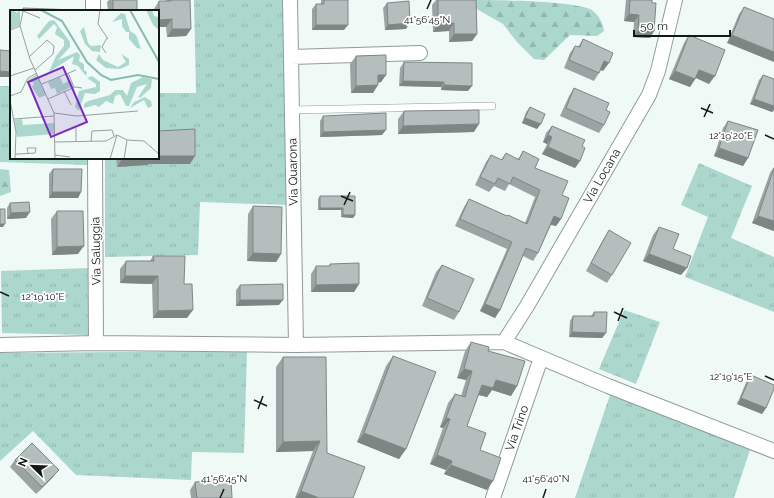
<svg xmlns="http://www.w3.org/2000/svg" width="774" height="498" viewBox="0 0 774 498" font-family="Raleway,sans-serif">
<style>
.grass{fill:url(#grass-tufts)}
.forest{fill:url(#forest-firs)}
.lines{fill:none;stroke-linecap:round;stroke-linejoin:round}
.service-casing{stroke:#909b98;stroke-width:8}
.minor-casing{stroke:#909b98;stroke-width:16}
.service{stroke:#fff;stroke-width:7}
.minor{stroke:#fff;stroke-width:14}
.wall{fill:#9ba4a3}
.shaded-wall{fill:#7e8684}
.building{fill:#b4bfbd;stroke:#7e8684}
.ticks{fill:none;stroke:#141817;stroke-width:1.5}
.labels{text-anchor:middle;stroke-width:3.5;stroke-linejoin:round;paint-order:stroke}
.street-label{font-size:12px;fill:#141817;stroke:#fff}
.inset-river{fill:none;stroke:#87bbb0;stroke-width:2}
.inset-road{fill:none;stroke:#97a09d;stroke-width:1}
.view{fill:#7b2cbf;fill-opacity:0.15;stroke:#7b2cbf;stroke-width:2}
.inset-edge{fill:none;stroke:#141817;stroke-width:2}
.ticks-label{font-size:10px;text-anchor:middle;fill:#141817;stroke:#fff;stroke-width:3.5;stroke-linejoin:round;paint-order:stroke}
</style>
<defs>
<pattern id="grass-tufts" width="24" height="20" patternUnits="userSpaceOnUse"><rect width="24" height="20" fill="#acd7cd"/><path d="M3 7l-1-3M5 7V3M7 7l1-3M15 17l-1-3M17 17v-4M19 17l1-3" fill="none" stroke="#93b8af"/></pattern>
<pattern id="forest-firs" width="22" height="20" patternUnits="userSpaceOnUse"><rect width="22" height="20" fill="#acd7cd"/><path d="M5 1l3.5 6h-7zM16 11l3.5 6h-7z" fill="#93b8af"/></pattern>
</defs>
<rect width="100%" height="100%" fill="#effaf7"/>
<path class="grass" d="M 194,0 L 285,0 L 288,205 L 200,202 L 198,255 L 105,257 L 105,158 L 158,158 L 158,93 L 196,93 Z
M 0,86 L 11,86 L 11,158 L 87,158 L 87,165 L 0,162 Z
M 699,163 L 752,186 L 731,238 L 774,257 L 774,312 L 685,277 L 708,217 L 681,205 Z
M 89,268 L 90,335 L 2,333 L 1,271 Z
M 624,310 L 660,322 L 636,384 L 599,369 Z
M 247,351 L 244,453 L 192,452 L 191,480 L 76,475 L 33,431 L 0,461 L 0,353 Z
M 611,392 L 750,450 L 734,498 L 575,498 Z"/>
<path class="forest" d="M 461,0 C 491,0 567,0 590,9 C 598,14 603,22 604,31 L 597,36 L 570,35 L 544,60 L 534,59 L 517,42 L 503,24 Z
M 0,169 L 9,170 L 11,192 L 0,196 Z"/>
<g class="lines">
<defs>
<path id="service" d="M 292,110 L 492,106"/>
<path id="minor" d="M 93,0 L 93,11
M 290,0 L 296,345
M 291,57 L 420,53
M 95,158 L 96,343
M 504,342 L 527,306 L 649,95 L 658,71 L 675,0
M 0,345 L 96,343 L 296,345 L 504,342 L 608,386 L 774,451
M 493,498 L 541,358"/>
</defs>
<use href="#service" class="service-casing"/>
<use href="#minor" class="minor-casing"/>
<use href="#service" class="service"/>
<use href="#minor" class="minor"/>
</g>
<path class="wall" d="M 109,0 L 137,0 L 137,11 L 108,11 L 107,2 Z
M 166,0 L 190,0 L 191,29 L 186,36 L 167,37 L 166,27 L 158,27 L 158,11 L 154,11 L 154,9 L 159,1 L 166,1 Z
M 321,0 L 348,0 L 344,30 L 312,30 L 312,9 L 316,4 L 321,4 Z
M 436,0 L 476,0 L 477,34 L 472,41 L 449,42 L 449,31 L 433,32 L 432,5 Z
M 626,0 L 652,0 L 652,3 L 654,31 L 650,38 L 633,37 L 634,22 L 624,21 Z
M 387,3 L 406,29 L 385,30 L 383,8 Z
M 744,7 L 774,19 L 727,43 L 739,14 Z
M 689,35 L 709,84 L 696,78 L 690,87 L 669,79 L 684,43 Z
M 583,39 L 603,71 L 601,70 L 599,73 L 594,81 L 564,68 L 570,53 L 575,46 L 578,47 Z
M 356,56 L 386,75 L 381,82 L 378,83 L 373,93 L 351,93 L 350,64 Z
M 404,62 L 468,91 L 441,90 L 441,87 L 399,86 L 400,68 Z
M 763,75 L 774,79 L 774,110 L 772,112 L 750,104 L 759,80 Z
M 574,88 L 604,125 L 599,133 L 560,116 L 569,96 Z
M 530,107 L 537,129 L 522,123 L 526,112 Z
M 404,111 L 474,132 L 398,134 L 398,119 Z
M 323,116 L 382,135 L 320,137 L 320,121 Z
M 728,121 L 748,158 L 743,166 L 714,156 L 723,128 Z
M 552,126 L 582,146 L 580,161 L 575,168 L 542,154 L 547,144 L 543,142 L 546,133 Z
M 523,151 L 535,168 L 562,195 L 561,219 L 556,226 L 551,225 L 538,253 L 533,261 L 523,256 L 500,310 L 495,318 L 480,311 L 507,249 L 455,226 L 464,207 L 469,199 L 507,216 L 525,223 L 535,197 L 509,184 L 505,191 L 494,186 L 489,192 L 475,185 L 486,162 L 491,155 L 501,160 L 506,153 L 518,159 Z
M 116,158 L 158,158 L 190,164 L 149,164 L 147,165 L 117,167 Z
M 774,167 L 774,231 L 752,223 L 770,173 Z
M 53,169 L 81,192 L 78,198 L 49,198 L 49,174 Z
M 320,196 L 355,196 L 355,215 L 353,218 L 341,217 L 341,210 L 318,210 L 318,199 Z
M 10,203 L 26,218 L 7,219 L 7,208 Z
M 253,206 L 281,254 L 276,262 L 247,261 L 248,214 Z
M 57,211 L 78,254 L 52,255 L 51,219 Z
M 659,227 L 673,249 L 681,275 L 643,261 L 653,235 Z
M 609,230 L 612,275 L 607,283 L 586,271 L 604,238 Z
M 153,256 L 184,284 L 187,318 L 153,318 L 152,284 L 120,283 L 120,269 L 126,261 L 150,261 Z
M 330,264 L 359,284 L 354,292 L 311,292 L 311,274 L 316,266 L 329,266 Z
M 442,265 L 459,312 L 454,320 L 422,306 L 436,272 Z
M 240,285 L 279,305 L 236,306 L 236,290 Z
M 594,312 L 606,333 L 602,338 L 569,337 L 570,321 L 573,316 L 591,316 Z
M 471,342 L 488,351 L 517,386 L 511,396 L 492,390 L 487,397 L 478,395 L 467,426 L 480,450 L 487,490 L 444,474 L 446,470 L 430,464 L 443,428 L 440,427 L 448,403 L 455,394 L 461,396 L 466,380 L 457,378 L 465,351 Z
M 393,356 L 406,449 L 399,459 L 357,442 L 386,366 Z
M 283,357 L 327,453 L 353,498 L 295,498 L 313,451 L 276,452 L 276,367 Z
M 751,375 L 766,408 L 762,414 L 737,404 L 747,380 Z
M 15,460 L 53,477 L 36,494 L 10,467 Z
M 195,482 L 232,498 L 191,498 L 190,490 Z"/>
<path class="shaded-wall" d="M 629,14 L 639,15 L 634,22 L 624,21 Z
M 172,19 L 166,27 L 158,27 L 158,21 L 159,20 Z
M 410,23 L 406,29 L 385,30 L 388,25 Z
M 454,23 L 449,31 L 433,32 L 438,24 Z
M 316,25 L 348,25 L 344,30 L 312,30 Z
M 172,29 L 191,29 L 186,36 L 167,37 Z
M 638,30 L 654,31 L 650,38 L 633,37 Z
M 454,34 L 477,34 L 472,41 L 449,42 Z
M 732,35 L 774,52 L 774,62 L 727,43 Z
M 604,61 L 609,63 L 603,71 L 599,69 Z
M 699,70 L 715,76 L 709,84 L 694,77 Z
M 0,71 L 11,72 L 11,77 L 0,77 Z
M 675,71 L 695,79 L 690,87 L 669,79 Z
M 378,75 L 386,75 L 381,82 L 372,83 Z
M 403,81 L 444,82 L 441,87 L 399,86 Z
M 378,85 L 373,93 L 351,93 L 356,86 Z
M 444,85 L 472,86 L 468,91 L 441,90 Z
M 754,99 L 774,106 L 774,110 L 772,112 L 750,104 Z
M 525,118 L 541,124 L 537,129 L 522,123 Z
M 479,124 L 474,132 L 398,134 L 403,126 Z
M 386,130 L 382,135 L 320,137 L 323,132 Z
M 548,135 L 552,137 L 547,144 L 543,142 Z
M 548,147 L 580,161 L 575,168 L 542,154 Z
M 719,148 L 748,158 L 743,166 L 714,156 Z
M 158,156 L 195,156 L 190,164 L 149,164 L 147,165 L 117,167 L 122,159 L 158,158 Z
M 52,192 L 81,192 L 78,198 L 49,198 Z
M 320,208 L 343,208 L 341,210 L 318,210 Z
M 30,212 L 26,218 L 7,219 L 11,213 Z
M 343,215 L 355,215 L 353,218 L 341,217 Z
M 554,216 L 561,219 L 556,226 L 549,224 Z
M 758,216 L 774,221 L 774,231 L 752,223 Z
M 0,224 L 5,224 L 3,227 L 0,227 Z
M 84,246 L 78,254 L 52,255 L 57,247 Z
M 253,253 L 281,254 L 276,262 L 247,261 Z
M 649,254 L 687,268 L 681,275 L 643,261 Z
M 125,276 L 158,276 L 152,284 L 120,283 Z
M 359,284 L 354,292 L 311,292 L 316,285 Z
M 240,300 L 283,300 L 279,305 L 236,306 Z
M 485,304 L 500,310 L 495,318 L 480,311 Z
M 193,310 L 187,318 L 153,318 L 158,311 Z
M 572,332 L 606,333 L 602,338 L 569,337 Z
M 464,369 L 472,371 L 466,380 L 457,378 Z
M 496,380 L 517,386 L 511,396 L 492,390 L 487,397 L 475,394 L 482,385 Z
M 741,398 L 766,408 L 762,414 L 737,404 Z
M 446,418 L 450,419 L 443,428 L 440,427 Z
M 364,433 L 406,449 L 399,459 L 357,442 Z
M 320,441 L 313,451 L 276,452 L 283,442 Z
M 437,455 L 452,461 L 446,470 L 430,464 Z
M 451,465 L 493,481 L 487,490 L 444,474 Z
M 59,470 L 53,477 L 36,494 L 42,487 Z
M 301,491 L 319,498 L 296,498 Z"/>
<path class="building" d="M 113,0 L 137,0 L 137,11 L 113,11 Z
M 171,0 L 190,0 L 191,29 L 172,29 L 172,19 L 159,20 L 159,1 L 171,1 Z
M 324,0 L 348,0 L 348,25 L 316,25 L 316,4 L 324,4 Z
M 438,0 L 476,0 L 477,34 L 454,34 L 454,23 L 438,24 Z
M 630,0 L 652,0 L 652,3 L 656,3 L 654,31 L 638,30 L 639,15 L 629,14 Z
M 409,1 L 410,23 L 388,25 L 387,3 Z
M 744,7 L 774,19 L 774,52 L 732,35 Z
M 23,8 L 75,10 L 75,11 L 23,11 Z
M 689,35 L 725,50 L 715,76 L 699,70 L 695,79 L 675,71 Z
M 583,39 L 613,53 L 609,63 L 604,61 L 599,73 L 569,60 L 575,46 L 580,47 Z
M 0,50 L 11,51 L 11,72 L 0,71 Z
M 386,55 L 386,75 L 378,75 L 378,85 L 356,86 L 356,56 Z
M 404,62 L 472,63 L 472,86 L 444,85 L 444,82 L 403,81 Z
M 763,75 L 774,79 L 774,106 L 754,99 Z
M 574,88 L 609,103 L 606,110 L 610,112 L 604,125 L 566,108 Z
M 530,107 L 545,114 L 541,124 L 525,118 Z
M 479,110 L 479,124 L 403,126 L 404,111 Z
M 386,113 L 386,130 L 323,132 L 323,116 Z
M 728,121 L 758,130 L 748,158 L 719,148 Z
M 552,126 L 585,140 L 582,146 L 585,148 L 580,161 L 548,147 L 552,137 L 548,135 Z
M 195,129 L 195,156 L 158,156 L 158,131 Z
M 523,151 L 539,159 L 535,168 L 568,181 L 562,195 L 569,198 L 561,219 L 554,216 L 538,253 L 526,248 L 500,310 L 485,304 L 512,242 L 460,219 L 469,199 L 507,216 L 508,215 L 527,224 L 540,190 L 513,177 L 510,184 L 498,178 L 495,184 L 480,177 L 491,155 L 502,160 L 506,153 L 519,160 Z
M 122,158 L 146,158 L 122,159 Z
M 774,168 L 774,221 L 758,216 Z
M 53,169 L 82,169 L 81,192 L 52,192 Z
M 320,196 L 355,196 L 355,215 L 343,215 L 343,208 L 320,208 Z
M 29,202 L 30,212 L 11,213 L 10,203 Z
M 253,206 L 282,207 L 281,254 L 253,253 Z
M 0,209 L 5,209 L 5,224 L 0,224 Z
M 57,211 L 83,211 L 84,246 L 57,247 Z
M 659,227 L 679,234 L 673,249 L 691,256 L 687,268 L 649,254 Z
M 609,230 L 631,243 L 612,275 L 591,263 Z
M 153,256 L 185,256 L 184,284 L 192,284 L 193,310 L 158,311 L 158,276 L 125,276 L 126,261 L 154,261 Z
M 359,263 L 359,284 L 316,285 L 316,266 L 330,266 L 330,264 Z
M 442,265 L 474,279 L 459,312 L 427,298 Z
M 283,284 L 283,300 L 240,300 L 240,285 Z
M 594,312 L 607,312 L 606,333 L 572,332 L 573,316 L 594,316 Z
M 471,342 L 489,347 L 488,351 L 525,361 L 517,386 L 496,380 L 493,388 L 482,385 L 467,426 L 486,433 L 480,450 L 501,458 L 493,481 L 451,465 L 452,461 L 437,455 L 450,419 L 446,418 L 455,394 L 465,397 L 472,371 L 464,369 Z
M 393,356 L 436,372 L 406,449 L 364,433 Z
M 283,357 L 326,357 L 327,453 L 365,467 L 353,498 L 319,498 L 301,491 L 320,441 L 283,442 Z
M 751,375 L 774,385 L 774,389 L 766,408 L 741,398 Z
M 32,443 L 59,470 L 42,487 L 15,460 Z
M 231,479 L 232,498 L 197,498 L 195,482 Z"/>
<path class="ticks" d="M 427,9 L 431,0M 701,108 L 713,113M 704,117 L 710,104M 765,135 L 774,139M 341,196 L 353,201M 344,205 L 350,192M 0,292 L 9,296M 614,312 L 627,318M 618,321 L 623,308M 765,376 L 774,380M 254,400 L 267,406M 258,409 L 263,396M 220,498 L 224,489M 543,498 L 546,489"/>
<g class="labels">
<g class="street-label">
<text transform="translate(293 172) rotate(-91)" y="4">Via Quarona</text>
<text transform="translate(602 176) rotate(-60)" y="4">Via Locana</text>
<text transform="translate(96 251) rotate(-91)" y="4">Via Saluggia</text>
<text transform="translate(517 428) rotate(-71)" y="4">Via Trino</text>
</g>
</g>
<g transform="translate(10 10)">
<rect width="149" height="149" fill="#effaf7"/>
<path d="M 3,0 L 7,3 L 10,0 L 10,15 L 0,19 L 0,2 ZM 27,64 L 36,85 L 29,88 L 22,77 L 24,73 L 18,70 ZM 50,67 L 53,74 L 60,70 L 63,76 L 47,84 L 45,78 L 41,79 L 38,72 ZM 12,109 L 13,115 L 44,113 L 44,124 L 7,127 L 4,110 Z" fill="#acd7cd"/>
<path d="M 136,0 L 142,0 L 144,6 L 148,7 L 149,4 L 149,20 L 143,15 ZM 111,3 L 115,4 L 120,21 L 126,25 L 131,39 L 127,38 L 119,29 L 119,22 L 116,22 L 112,16 L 112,9 L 102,12 ZM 44,10 L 60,32 L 60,37 L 48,50 L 67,42 L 70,45 L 69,51 L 74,54 L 74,60 L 77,62 L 76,66 L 68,56 L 62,54 L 64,46 L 39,62 L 46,46 L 54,36 L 54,30 L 45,24 L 47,17 L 44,14 L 29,29 L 27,26 L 39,11 ZM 74,17 L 78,33 L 81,36 L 91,35 L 90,42 L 82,41 L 75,34 L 70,21 ZM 89,44 L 93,50 L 108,57 L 116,52 L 111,44 L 119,49 L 119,55 L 110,59 L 96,58 L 86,50 ZM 82,66 L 90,72 L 90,81 L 85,84 L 75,83 L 69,101 L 65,97 L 69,81 L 86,77 L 86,74 L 77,68 ZM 133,67 L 142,69 L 141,78 L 130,88 L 128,87 L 137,74 L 127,77 L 119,96 L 116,96 L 110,84 L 105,86 L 103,94 L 96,91 L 89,97 L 85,95 L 74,98 L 74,94 L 78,91 L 100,85 L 105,80 L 113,80 L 117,86 L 121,73 ZM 135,87 L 141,91 L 142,96 L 138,98 L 134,90 L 120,98 L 124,92 Z" fill="#acd7cd"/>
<path class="inset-river" d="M 31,0 L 52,11 L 77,52 L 91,65 L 101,70 L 128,65 L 149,69M 120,0 L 149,52"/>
<path class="inset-road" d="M 90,0 L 88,14 L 98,29M 10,16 L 13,1 L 30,8M 0,20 L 10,16 L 20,49 L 44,103 L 45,149M 96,43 L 92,37 L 97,28M 19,47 L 37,30 L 44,36 L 43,44 L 25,60M 58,63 L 64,77M 0,66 L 24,58M 32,74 L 66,60M 54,81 L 61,95M 0,86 L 11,82 L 18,68 L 27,63M 38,89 L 65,77 L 72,78M 0,90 L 6,122 L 5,149M 44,103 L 67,106 L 128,101M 4,109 L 44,106M 66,118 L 66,131M 107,125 L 117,130 L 114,149M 117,130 L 134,131 L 149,144M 81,131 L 82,121 L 102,120 L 104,126M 45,132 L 96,131 L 107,125 L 100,149M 5,144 L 9,144 L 25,143 L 26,138 L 17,138 L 18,143M 45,145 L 60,147"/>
<path class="view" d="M 53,57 L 77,112 L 41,127 L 18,72 Z"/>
<rect width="149" height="149" class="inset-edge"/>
</g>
<g class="ticks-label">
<text x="427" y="23">41°56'45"N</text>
<text x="731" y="139">12°19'20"E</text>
<text x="43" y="300">12°19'10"E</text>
<text x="731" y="380">12°19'15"E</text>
<text x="224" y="482">41°56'45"N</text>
<text x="546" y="482">41°56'40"N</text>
</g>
<g transform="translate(32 466) rotate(293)" stroke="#ffffff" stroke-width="3" paint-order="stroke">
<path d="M0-3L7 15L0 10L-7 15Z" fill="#141817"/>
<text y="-6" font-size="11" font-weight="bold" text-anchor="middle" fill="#141817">N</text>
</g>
<path d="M634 30v6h96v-6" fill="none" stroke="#141817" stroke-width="2"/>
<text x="640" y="30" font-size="12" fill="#141817" stroke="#ffffff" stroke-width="3" paint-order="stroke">50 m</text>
</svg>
